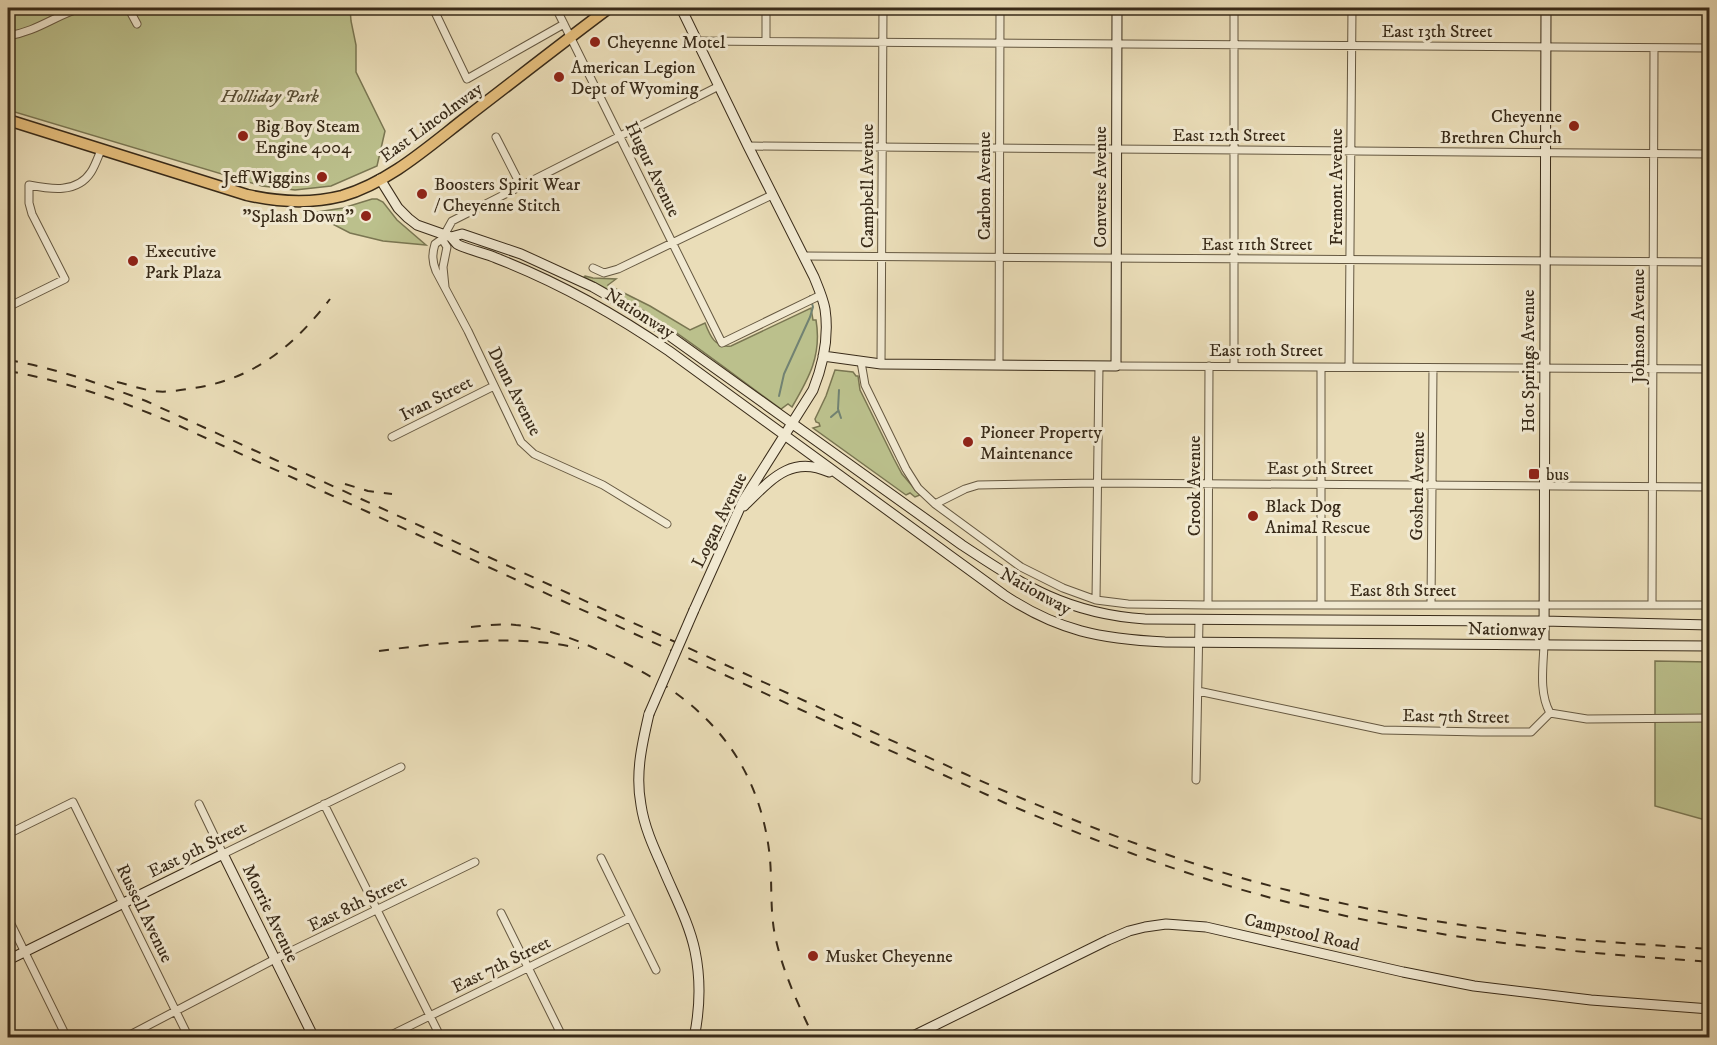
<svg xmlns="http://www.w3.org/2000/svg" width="1717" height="1045" viewBox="0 0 1717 1045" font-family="'IM FELL DW Pica',serif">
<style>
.green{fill:#bbc08c;stroke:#7a7652;stroke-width:1.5}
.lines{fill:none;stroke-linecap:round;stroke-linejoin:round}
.stream{stroke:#728272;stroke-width:2}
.street-casing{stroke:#655841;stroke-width:9}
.secondary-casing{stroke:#392b19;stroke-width:11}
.primary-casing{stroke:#392b19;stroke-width:13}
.street{stroke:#f1e9d1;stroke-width:7}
.secondary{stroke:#f1e9d1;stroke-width:9}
.primary{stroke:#e5be7c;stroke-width:10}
.rail{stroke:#392b19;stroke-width:2;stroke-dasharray:10 10;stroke-linecap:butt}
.secondary-bridge-casing{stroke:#392b19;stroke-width:11;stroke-linecap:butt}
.secondary-bridge{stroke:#f1e9d1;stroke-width:9}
.poi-dot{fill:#8f2418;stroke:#f1e9d1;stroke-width:2}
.labels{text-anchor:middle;stroke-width:6;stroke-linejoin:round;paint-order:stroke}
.street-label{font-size:18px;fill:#392b19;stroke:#f1e9d1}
.poi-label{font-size:18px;fill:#392b19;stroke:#f1e9d1;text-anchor:start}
.park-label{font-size:18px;font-style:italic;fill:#5a5036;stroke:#f1e9d1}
</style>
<rect width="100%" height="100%" fill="#eaddb8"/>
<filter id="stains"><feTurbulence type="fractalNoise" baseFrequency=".00333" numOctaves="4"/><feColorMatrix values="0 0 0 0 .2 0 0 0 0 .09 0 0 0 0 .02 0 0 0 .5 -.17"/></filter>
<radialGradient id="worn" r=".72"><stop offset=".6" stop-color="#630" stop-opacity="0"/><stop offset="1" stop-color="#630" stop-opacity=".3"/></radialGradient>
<path class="green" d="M 8,8 L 350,8 L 351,21 L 356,45 L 356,72 L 385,131 L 377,166 L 331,186 L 295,190 L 262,186 L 8,110 Z
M 372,199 L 377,199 L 383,202 L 397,220 L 426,245 L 383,241 L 350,233 L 311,213 L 343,208 Z
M 585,276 L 593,278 L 616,279 L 608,285 L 650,306 L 690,330 L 705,323 C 710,336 715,348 731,346 L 811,308 L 813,320 L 816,320 C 822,355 809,378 792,407 L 788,404 L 781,409 C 717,363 655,312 584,277 Z
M 835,370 L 853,372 L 856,376 L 858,376 L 860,390 L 894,459 L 902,474 L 920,495 L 915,497 L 910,493 L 906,495 L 813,428 L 820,426 L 819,423 L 816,422 L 815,419 L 826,396 Z
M 1655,661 L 1709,662 L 1709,821 L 1655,806 Z"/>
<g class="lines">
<path class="stream" d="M 839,390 L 838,409 L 841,418
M 779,396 L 784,374 L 810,317 L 813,307 L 810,296
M 831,417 L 838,411"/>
<defs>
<path id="street" d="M 125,8 L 130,11 L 137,24
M 433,8 L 467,79 L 564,24
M 556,8 L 722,343 L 821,295
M 8,36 C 38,31 54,16 81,8
M 697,41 L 1710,48
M 766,41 L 766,8
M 496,137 L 521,186
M 748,146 L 1710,154
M 442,239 L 435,244 C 432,254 432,261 436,271 L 468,331 L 521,442 L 534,454 L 603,485 L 667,524
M 804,256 L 1710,262
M 593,268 L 604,273 L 618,269 L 772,195
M 445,287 L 443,267 L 447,247 L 442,239 L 452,221 L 719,86
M 8,307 L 65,279 L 32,214 L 29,203 L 29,185 C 50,189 77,194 91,172 C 95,166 98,157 101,150
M 861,362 L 865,385 L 906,469 L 918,488 L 935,504 L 1021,567 L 1063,588 L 1096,600 L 1128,604 L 1208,605 L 1710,605
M 881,364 L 883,8
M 999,365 L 1000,8
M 1116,366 L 1710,369
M 1234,366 L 1234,8
M 1349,367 L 1352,8
M 392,437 L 494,386
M 935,504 L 965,489 L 978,485 L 1098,483 L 1710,487
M 1096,600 L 1099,366
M 1208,605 L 1209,366
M 1321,605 L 1321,367
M 1431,605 L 1433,368
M 1652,605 L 1654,48
M 1544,645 C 1543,668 1539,693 1550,713
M 1198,691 L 1383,730 L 1481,732 L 1531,732 L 1550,713
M 1550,713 L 1587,719 L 1710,718
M 1196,780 L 1199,620
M 199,804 L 223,854 L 401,767
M 324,804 L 441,1038
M 8,834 L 73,802 L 189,1038
M 601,858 L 656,970
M 501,913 L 563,1038
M 8,918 L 67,1038
M 124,1038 L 275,959 L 475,862
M 385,1038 L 629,918"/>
<path id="secondary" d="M 681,8 L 748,146 L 814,277 C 818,287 823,298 825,309 C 829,336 823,365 813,390 L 743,501 L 694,610
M 380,179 L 398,208 L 408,218 L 417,225 L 451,237 L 462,234 L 521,254 L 593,287 L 635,311 L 962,545 C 1024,586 1068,614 1145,619 L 1543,621 L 1710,625
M 451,237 C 453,239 455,242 457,244 C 462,248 488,254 496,258 C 558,282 615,314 669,351 L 1004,595 C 1058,631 1101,639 1165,642 L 1710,646
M 823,356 L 881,364 L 1116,366 L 1117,8
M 744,506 C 769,482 790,454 829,472
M 1544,645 L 1546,8
M 649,714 C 642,744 635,774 641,805 C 644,826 653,846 662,866 C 673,893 689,922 695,951 C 701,980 700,1009 694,1038
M 8,960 L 223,854 L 314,1038
M 909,1038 L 1108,940 L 1129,931 L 1145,927 L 1166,924 L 1206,927 L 1403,972 L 1474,986 L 1591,1000 L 1710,1009"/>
<path id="primary" d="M 8,120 L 247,195 C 278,202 310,204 342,196 C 390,182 429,146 468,116 C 515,80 562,43 609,8"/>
</defs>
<use href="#street" class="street-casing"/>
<use href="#secondary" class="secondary-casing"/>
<use href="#primary" class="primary-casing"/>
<use href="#street" class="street"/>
<use href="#secondary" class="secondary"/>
<use href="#primary" class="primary"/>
<path class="rail" d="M 8,360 C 55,368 101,384 146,401 L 963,773 C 1070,820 1173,862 1287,890 C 1375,913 1465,927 1555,937 C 1607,943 1658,945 1710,949
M 8,371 C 65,381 119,400 173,423 L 1005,803 C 1088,838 1170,870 1257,894 C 1343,918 1431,934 1520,945 C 1583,953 1646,957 1710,962
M 117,382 C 129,385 141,389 153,391 C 167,393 181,390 194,388 C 254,379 294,346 330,299
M 345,484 L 368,491 L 392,494
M 471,627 C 485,626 501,623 516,625 C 555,629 592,646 627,664 C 706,703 757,760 769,850 C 773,880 769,911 776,940 C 784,975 799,1006 814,1038
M 379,651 C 446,642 513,634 579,648"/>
<defs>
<path id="secondary-bridge" d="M 649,714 L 694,610"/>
</defs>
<use href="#secondary-bridge" class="secondary-bridge-casing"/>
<use href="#secondary-bridge" class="secondary-bridge"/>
</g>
<g class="poi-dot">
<circle cx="595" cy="42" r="6"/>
<circle cx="559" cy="77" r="6"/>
<circle cx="1574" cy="126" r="6"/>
<circle cx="243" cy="136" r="6"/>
<circle cx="322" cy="177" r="6"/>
<circle cx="422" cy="194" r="6"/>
<circle cx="366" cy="216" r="6"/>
<circle cx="133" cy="261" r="6"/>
<circle cx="968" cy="442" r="6"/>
<rect x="1528" y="468" width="12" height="12" rx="3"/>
<circle cx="1253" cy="516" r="6"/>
<circle cx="813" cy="956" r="6"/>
</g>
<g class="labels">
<g class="street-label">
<text x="1437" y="37">East 13th Street</text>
<text transform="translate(431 122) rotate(-36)" y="6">East Lincolnway</text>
<text x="1229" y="141">East 12th Street</text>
<text transform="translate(653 169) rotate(64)" y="6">Hugur Avenue</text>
<text transform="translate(867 186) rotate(-90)" y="6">Campbell Avenue</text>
<text transform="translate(984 186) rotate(-90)" y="6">Carbon Avenue</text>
<text transform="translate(1100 187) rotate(-90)" y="6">Converse Avenue</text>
<text transform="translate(1336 187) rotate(-90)" y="6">Fremont Avenue</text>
<text x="1257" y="250">East 11th Street</text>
<text transform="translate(640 313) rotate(32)" y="6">Nationway</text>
<text transform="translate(1638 326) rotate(-90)" y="6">Johnson Avenue</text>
<text x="1266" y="356">East 10th Street</text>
<text transform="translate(1528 361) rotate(-90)" y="6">Hot Springs Avenue</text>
<text transform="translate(515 391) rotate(63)" y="6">Dunn Avenue</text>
<text transform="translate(436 398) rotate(-27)" y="6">Ivan Street</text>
<text x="1320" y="474">East 9th Street</text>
<text transform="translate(1194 486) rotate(-90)" y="6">Crook Avenue</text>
<text transform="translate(1417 486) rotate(-89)" y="6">Goshen Avenue</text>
<text transform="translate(719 520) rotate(-64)" y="6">Logan Avenue</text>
<text x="1403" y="596">East 8th Street</text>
<text transform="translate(1036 591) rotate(29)" y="6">Nationway</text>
<text transform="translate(1507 629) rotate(1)" y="6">Nationway</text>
<text transform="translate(1456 716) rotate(1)" y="6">East 7th Street</text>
<text transform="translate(197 849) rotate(-26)" y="6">East 9th Street</text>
<text transform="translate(357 903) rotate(-26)" y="6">East 8th Street</text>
<text transform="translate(145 913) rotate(64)" y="6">Russell Avenue</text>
<text transform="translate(271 913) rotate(64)" y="6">Morrie Avenue</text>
<text transform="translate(1302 932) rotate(13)" y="6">Campstool Road</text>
<text transform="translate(501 964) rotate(-26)" y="6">East 7th Street</text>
</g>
<g class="poi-label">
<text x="607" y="48">Cheyenne Motel</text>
<text x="571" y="73">American Legion<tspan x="571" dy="21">Dept of Wyoming</tspan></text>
<text x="1562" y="122" text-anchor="end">Cheyenne<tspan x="1562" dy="21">Brethren Church</tspan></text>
<text x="255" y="132">Big Boy Steam<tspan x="255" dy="21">Engine 4004</tspan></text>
<text x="310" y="183" text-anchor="end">Jeff Wiggins</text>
<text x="434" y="190">Boosters Spirit Wear<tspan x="434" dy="21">/ Cheyenne Stitch</tspan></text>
<text x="354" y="222" text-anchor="end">"Splash Down"</text>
<text x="145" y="257">Executive<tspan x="145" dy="21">Park Plaza</tspan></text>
<text x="980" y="438">Pioneer Property<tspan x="980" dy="21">Maintenance</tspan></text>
<text x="1546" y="480">bus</text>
<text x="1265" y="512">Black Dog<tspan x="1265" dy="21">Animal Rescue</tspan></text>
<text x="825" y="962">Musket Cheyenne</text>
</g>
<g class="park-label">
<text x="270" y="102">Holliday Park</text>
</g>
</g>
<rect width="1717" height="1045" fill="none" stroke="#eaddb8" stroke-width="30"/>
<rect x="9" y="9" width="1699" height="1027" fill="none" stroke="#392b19" stroke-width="3"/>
<rect x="15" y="15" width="1687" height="1015" fill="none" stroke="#392b19" stroke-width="1.5"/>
<rect width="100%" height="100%" filter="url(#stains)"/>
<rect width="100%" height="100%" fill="url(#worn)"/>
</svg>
